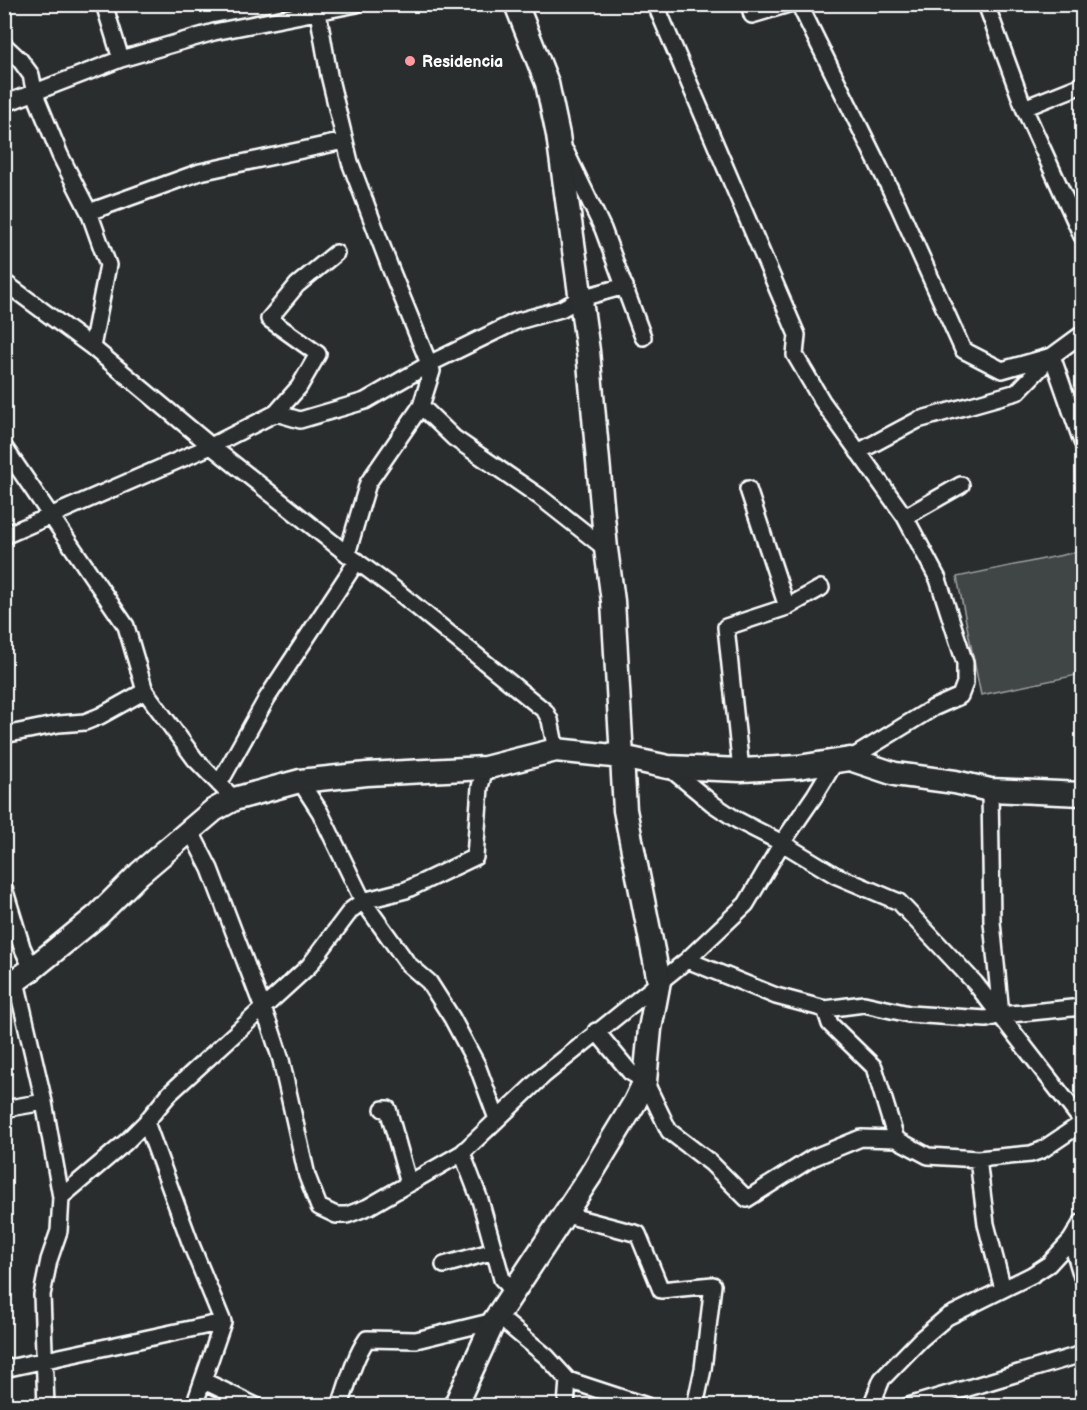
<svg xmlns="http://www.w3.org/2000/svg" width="1087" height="1410" viewBox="0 0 1087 1410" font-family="'Balsamiq Sans',sans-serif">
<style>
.green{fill:#414445;stroke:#a0a2a2;stroke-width:1.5}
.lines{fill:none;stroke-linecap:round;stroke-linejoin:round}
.street-casing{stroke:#fff;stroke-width:20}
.secondary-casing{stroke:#fff;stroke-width:27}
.street{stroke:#2a2d2e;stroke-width:15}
.secondary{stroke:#2a2d2e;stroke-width:22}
.poi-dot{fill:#ff9aa2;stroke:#2a2d2e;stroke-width:2}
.labels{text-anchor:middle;stroke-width:4.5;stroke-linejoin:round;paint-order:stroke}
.poi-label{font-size:16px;font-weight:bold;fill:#fff;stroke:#2a2d2e;text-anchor:start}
</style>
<rect width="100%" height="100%" fill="#2a2d2e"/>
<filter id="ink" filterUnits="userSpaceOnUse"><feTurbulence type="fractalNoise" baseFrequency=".0167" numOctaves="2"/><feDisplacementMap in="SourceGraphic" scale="12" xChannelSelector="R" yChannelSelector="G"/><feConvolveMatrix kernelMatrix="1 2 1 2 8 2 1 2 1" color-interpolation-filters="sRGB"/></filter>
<g filter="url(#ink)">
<path class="green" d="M 1082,551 L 1082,674 L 981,695 L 957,577 Z"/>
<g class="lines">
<defs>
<path id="street" d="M 104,4 L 121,59
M 654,4 L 658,10 L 797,335 L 795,355 L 822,401 L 905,517 L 938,579 L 965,663 L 965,683 L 960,696 L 933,708 L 850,759
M 749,4 L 752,15 L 789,4
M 799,4 L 898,205 L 963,350 L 1002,370 L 1052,356
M 986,4 L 1024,108 L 1082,236
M 318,12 L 329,75 L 350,162 L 391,270 L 432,371 L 421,406 L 368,483 L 347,554
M 4,45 L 20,60 L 31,75 L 35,94 L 60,155 L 89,212 L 108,265 L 92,347
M 4,104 L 121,59 L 214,32 L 357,4
M 1024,108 L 1082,85
M 566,152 L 603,229 L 643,337
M 89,212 L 200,172 L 344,141
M 4,282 L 92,347 L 211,446 L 347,554 L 397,591 L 545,711 L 550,720 L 556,750
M 1082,334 L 1052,356 L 1082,442
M 421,406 L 454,438 L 540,497 L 606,549
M 276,413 L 299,387 L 318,354 L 269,319 L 297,285 L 336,253
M 4,447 L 126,626 L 145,691 L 195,759 L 234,799
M 858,452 L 918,420 L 1017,392 L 1052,356
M 748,489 L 787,607
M 905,517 L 961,485
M 4,536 L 211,446 L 276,413 L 300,420 L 365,401 L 431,363 L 515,322 L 561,309 L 581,298 L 625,286
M 4,735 L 59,724 L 85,722 L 100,716 L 145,691
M 668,767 L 713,804 L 737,820 L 782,843 L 835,875 L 899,902 L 975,983 L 1082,1121
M 741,770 L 726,627 L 787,607 L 821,588
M 300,781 L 320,812 L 363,901 L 408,964 L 429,982 L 452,1018 L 477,1065 L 497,1119
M 219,784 L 267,698 L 357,561
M 990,790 L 992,922 L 1001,1015
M 191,832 L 210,869 L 272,1032 L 281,1060 L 307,1176 L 319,1207 L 336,1215 L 347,1215 L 368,1207 L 462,1153 L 543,1076 L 687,960 L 746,904 L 782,843 L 815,795 L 835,762
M 4,888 L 22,947 L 32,969
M 687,960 L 776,996 L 825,1009 L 830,1024 L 874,1067 L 896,1139
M 16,981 L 44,1102 L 61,1197 L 59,1231 L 49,1260 L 42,1295 L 46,1406
M 825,1009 L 864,1004 L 909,1014 L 986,1019 L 1001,1015 L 1082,1007
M 596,1031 L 630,1072 L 645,1081 L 669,1131 L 711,1163 L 747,1199 L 812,1158 L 861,1138 L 896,1139 L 928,1156 L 978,1159 L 1031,1154 L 1042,1150 L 1082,1123
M 4,1109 L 44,1102
M 383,1109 L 388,1109 L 409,1184
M 146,1122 L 190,1242 L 223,1322 L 194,1406
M 462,1153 L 480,1200 L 502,1279 L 514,1291
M 978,1159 L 986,1224 L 1003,1289
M 61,1197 L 126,1142 L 146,1122 L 170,1093 L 309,966 L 351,910 L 363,901 L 406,890 L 475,857 L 480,787 L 485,768
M 563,1214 L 638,1234 L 661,1290 L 713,1285 L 703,1369 L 695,1406
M 1071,1240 L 1082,1277
M 444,1265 L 494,1251
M 499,1317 L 547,1357 L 568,1380 L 647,1406
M 4,1369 L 223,1322
M 204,1381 L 256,1406
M 340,1406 C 348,1383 354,1358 367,1339 L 416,1340 L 494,1321
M 566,1406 L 568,1380
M 871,1406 L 882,1379 L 921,1339 L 947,1317 L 1032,1275 L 1049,1264 L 1071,1240 L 1082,1222
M 908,1406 L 1082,1354"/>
<path id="secondary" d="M 4,989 L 32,969 L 98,915 L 140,873 L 214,810 L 234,799 L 300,781 L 367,774 L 485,768 L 556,750 L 622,757 L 668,767 L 741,770 L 798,767 L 850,759 L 895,774 L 955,782 L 990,790 L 1082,794
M 455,1406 L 494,1321 L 590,1176 L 635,1102 L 645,1081 L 650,1029 L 659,981 L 625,810 L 613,601 L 606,549 L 588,351 L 558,135 L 547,83 L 516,4"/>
</defs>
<use href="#street" class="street-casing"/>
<use href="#secondary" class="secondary-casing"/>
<use href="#street" class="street"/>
<use href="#secondary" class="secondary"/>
</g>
</g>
<circle class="poi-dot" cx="410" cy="61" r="6"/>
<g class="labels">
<g class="poi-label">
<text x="422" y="67">Residencia</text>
</g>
</g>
<rect width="1087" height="1410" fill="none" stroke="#2a2d2e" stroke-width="24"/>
<rect x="12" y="12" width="1063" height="1386" fill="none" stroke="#fff" stroke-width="2" filter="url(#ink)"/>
</svg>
